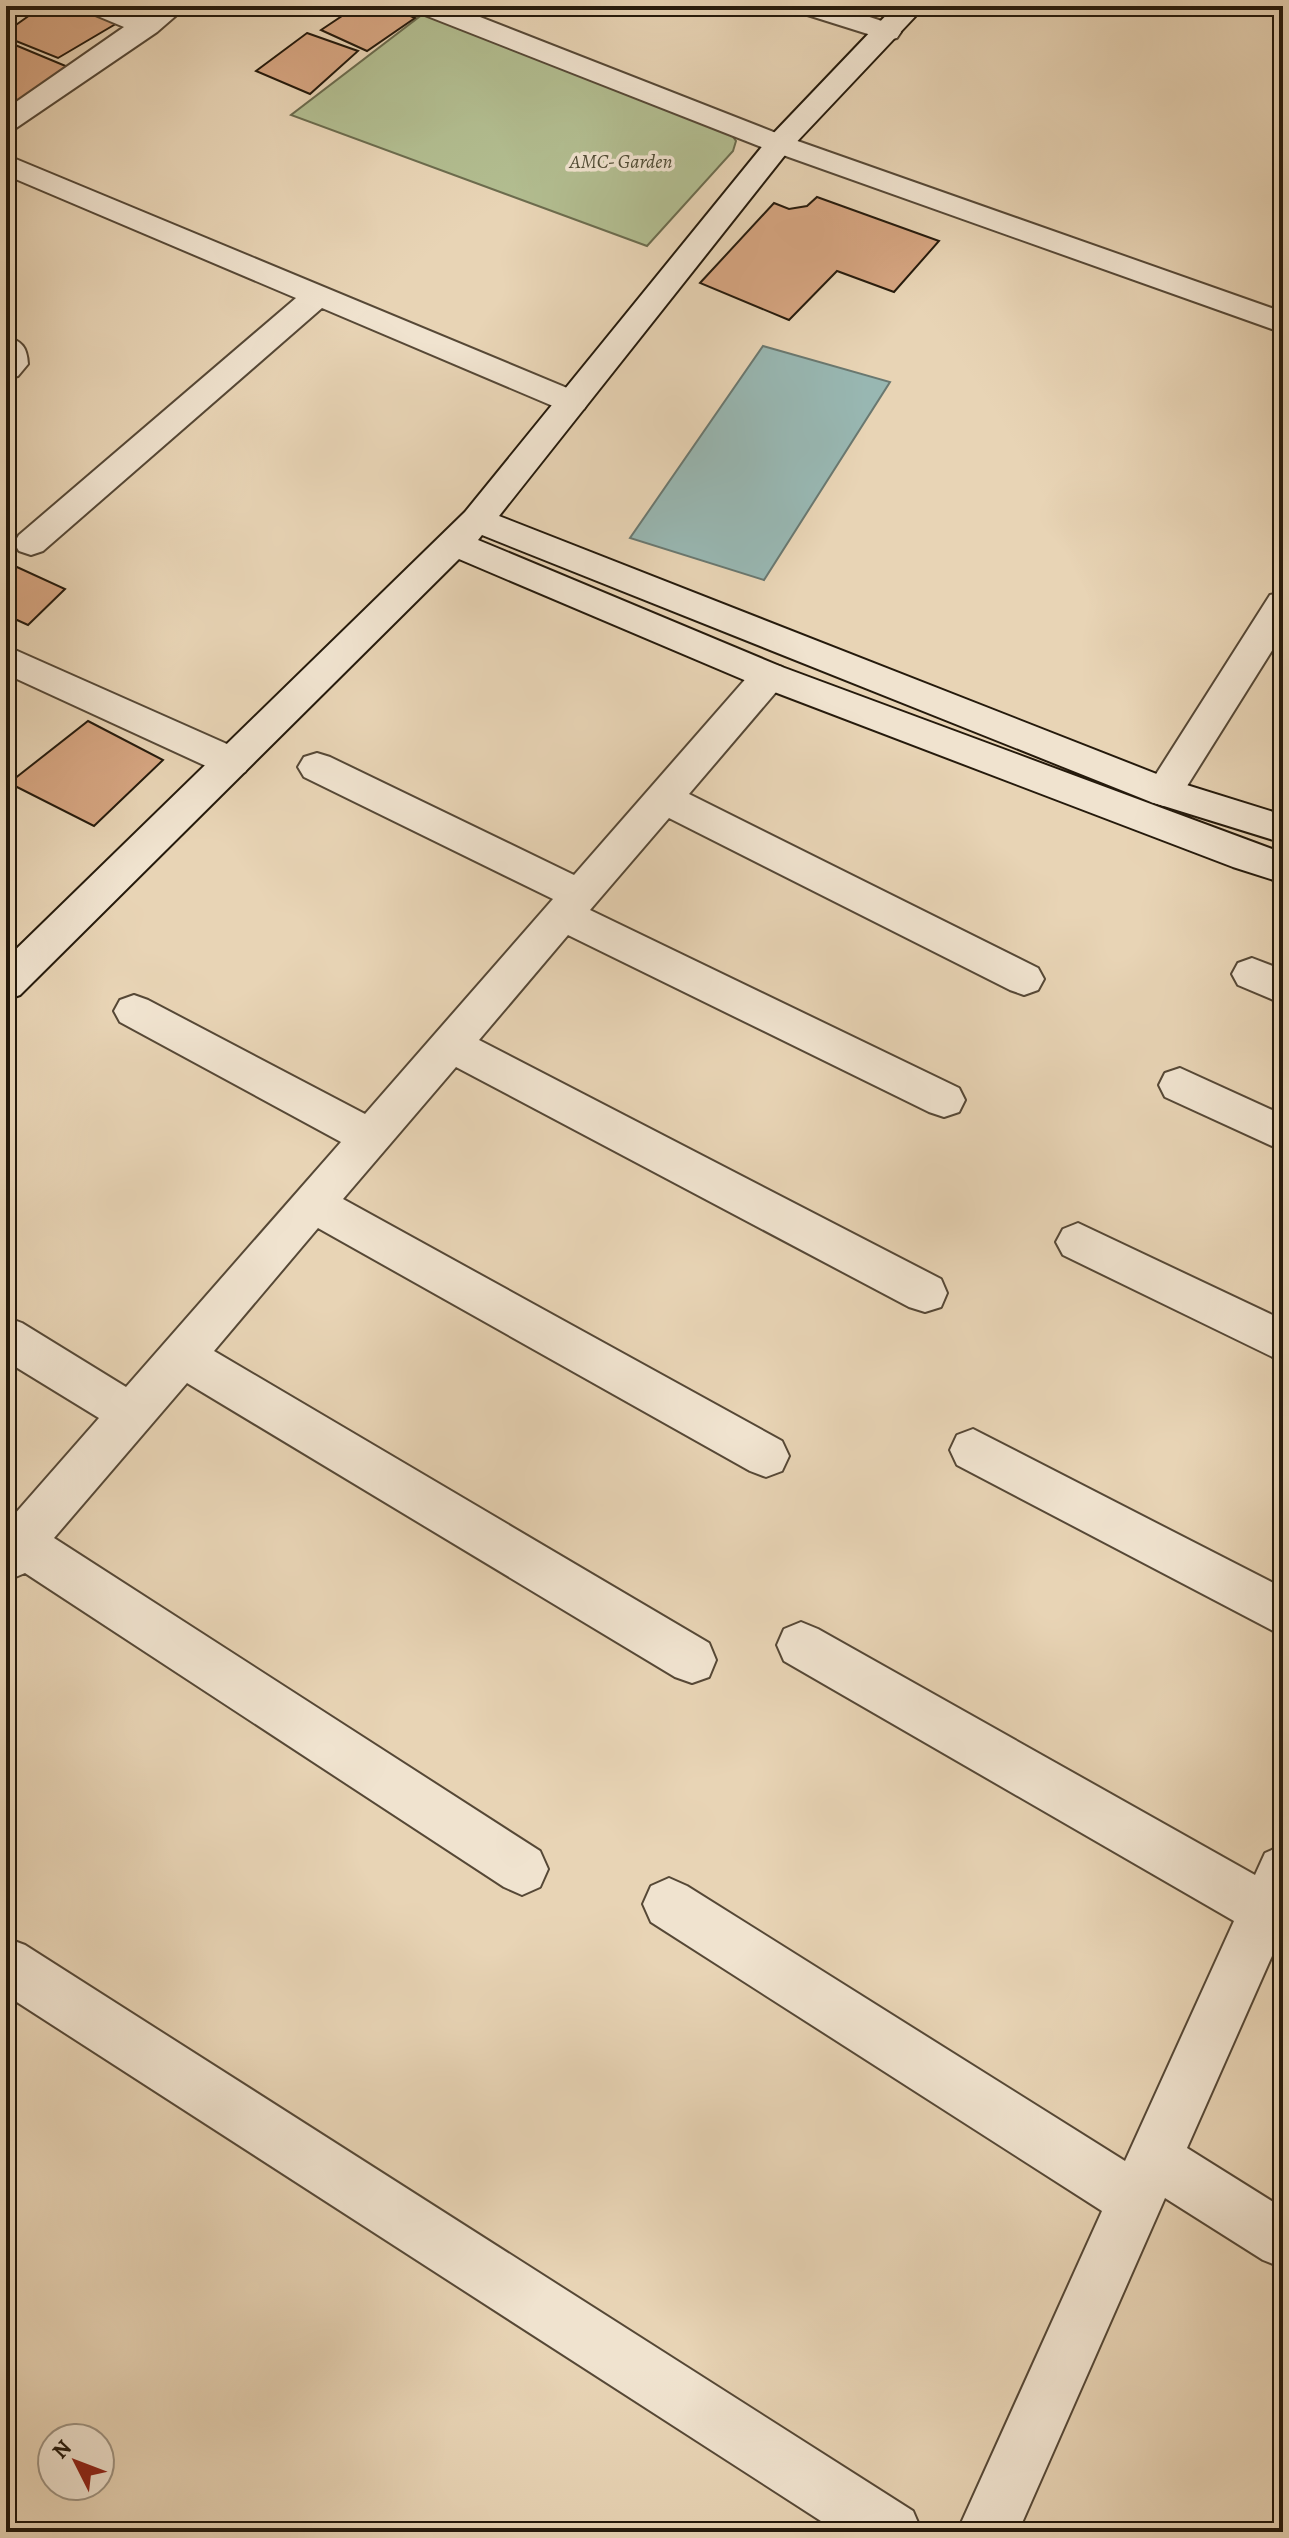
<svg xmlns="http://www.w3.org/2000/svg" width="1289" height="2538" viewBox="0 0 1289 2538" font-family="Alegreya,serif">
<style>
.green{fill:#b2bd90;stroke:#6c6c4e;stroke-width:2}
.water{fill:#98b7b2;stroke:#6a7870;stroke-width:2}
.building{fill:#d6a581;stroke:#251a0c;stroke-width:2}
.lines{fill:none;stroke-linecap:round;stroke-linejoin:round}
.street-casing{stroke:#564836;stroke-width:4}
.secondary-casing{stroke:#251a0c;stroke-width:4}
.street{fill:#f0e3cf;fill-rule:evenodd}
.secondary{fill:#f0e3cf;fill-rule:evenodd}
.labels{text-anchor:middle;stroke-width:7;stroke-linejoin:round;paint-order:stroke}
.far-park-label{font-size:20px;font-style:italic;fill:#4f4b34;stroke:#f0e3cf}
</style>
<rect width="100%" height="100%" fill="#e8d4b5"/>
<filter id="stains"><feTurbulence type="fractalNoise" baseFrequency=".0025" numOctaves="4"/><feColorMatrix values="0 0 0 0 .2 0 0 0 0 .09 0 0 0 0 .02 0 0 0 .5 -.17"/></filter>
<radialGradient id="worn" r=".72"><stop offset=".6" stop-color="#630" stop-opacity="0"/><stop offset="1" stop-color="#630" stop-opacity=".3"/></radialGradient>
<path class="green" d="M 423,14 L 724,124 L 736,141 L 733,151 L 647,246 L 291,115 Z"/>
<path class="water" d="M 763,346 L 890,382 L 764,580 L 630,538 Z"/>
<path class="building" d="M 6,6 L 30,6 L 6,22 Z
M 55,6 L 77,6 L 119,22 L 58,58 L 6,37 L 6,32 L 37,10 L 46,13 Z
M 357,6 L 388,6 L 415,18 L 367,51 L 321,30 Z
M 307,33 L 358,51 L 310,94 L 256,71 Z
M 8,42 L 68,67 L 14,104 L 6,100 Z
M 817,197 L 939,241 L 894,292 L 837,271 L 789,320 L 700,283 L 774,203 L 789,209 L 807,206 Z
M 6,562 L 65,589 L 28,625 L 6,615 Z
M 88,721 L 163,760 L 94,826 L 9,783 Z"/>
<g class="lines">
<defs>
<path id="street" d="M 84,6 L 122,6 L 143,14 L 155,6 L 187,6 L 157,32 L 16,128 L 6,131 L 6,109 L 124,27 L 88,12 Z
M 413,6 L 452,6 L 789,138 L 1283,312 L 1283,333 L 769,150 L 417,12 Z
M 794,6 L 836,6 L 897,26 L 901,32 L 897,38 L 887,40 L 798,12 Z
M 6,155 L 584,395 L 588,402 L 584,409 L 572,413 L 560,409 L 322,308 L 43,551 L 31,555 L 19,551 L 14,543 L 19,535 L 296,298 L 6,175 Z
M 6,337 C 22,341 27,347 28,364 L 18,376 L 6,379 Z
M 1283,592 L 1283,633 L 1177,802 L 1164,806 L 1151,802 L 1145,792 L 1151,782 L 1270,595 Z
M 6,646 L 245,752 L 251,762 L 245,772 L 232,776 L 219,772 L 6,674 Z
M 769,663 L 782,667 L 787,676 L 782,685 L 689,794 L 1038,968 L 1044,979 L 1038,990 L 1024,995 L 1010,990 L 669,818 L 590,910 L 959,1088 L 965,1100 L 959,1112 L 944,1117 L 929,1112 L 568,935 L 479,1040 L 941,1279 L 947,1293 L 941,1307 L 925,1312 L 909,1307 L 456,1067 L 343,1199 L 782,1441 L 789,1456 L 782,1471 L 766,1477 L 750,1471 L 318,1228 L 214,1351 L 709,1643 L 716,1660 L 709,1677 L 692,1683 L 675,1677 L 187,1383 L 54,1538 L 540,1851 L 548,1869 L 540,1887 L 522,1895 L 504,1887 L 25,1573 L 6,1581 L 6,1524 L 99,1418 L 6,1361 L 6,1317 L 22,1323 L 126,1387 L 341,1142 L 120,1022 L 114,1011 L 120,1000 L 134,995 L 148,1000 L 365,1114 L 553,899 L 304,777 L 298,767 L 304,757 L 317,753 L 330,757 L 574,875 L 756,667 Z
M 1252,958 L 1283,970 L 1283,1004 L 1238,985 L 1232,974 L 1238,963 Z
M 1180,1068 L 1283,1115 L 1283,1151 L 1165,1097 L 1159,1085 L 1165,1073 Z
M 1078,1223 L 1283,1320 L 1283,1362 L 1063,1255 L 1056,1242 L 1063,1229 Z
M 973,1429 L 1283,1588 L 1283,1636 L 957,1465 L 950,1450 L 957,1435 Z
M 801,1622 L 818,1629 L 1255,1875 L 1265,1853 L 1283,1845 L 1283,1931 L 1187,2148 L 1283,2208 L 1283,2268 L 1263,2260 L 1165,2198 L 1018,2532 L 957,2532 L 1102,2211 L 651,1922 L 643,1904 L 651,1886 L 669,1878 L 687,1886 L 1125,2161 L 1234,1921 L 784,1661 L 777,1645 L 784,1629 Z
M 6,1938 L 25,1945 L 913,2511 L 922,2532 L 838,2532 L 6,1995 Z"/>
<path id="secondary" d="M 895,6 L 925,6 L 789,150 L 499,516 L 1177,782 L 1283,815 L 1283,843 L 1151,802 L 482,535 L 478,540 L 782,667 L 1283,853 L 1283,883 L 1233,867 L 756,685 L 459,559 L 20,995 L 6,1000 L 6,959 L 465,512 L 769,138 Z"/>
</defs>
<use href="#street" class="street-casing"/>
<use href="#secondary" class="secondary-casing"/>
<use href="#street" class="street"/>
<use href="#secondary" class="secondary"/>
</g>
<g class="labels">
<g class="far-park-label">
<text x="621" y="168">AMC- Garden</text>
</g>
</g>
<rect width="1289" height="2538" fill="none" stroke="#e8d4b5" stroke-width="32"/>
<rect x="8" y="8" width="1273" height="2522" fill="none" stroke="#251a0c" stroke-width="4"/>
<rect x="16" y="16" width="1257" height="2506" fill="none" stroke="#251a0c" stroke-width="2"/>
<g transform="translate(76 2462) rotate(312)"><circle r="38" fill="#f0e3cf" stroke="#9f9381" stroke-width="2"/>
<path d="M0-6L14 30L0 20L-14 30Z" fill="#8f2418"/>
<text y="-12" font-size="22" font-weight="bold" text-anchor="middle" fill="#251a0c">N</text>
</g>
<rect width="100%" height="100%" filter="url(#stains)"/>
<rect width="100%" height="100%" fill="url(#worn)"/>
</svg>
